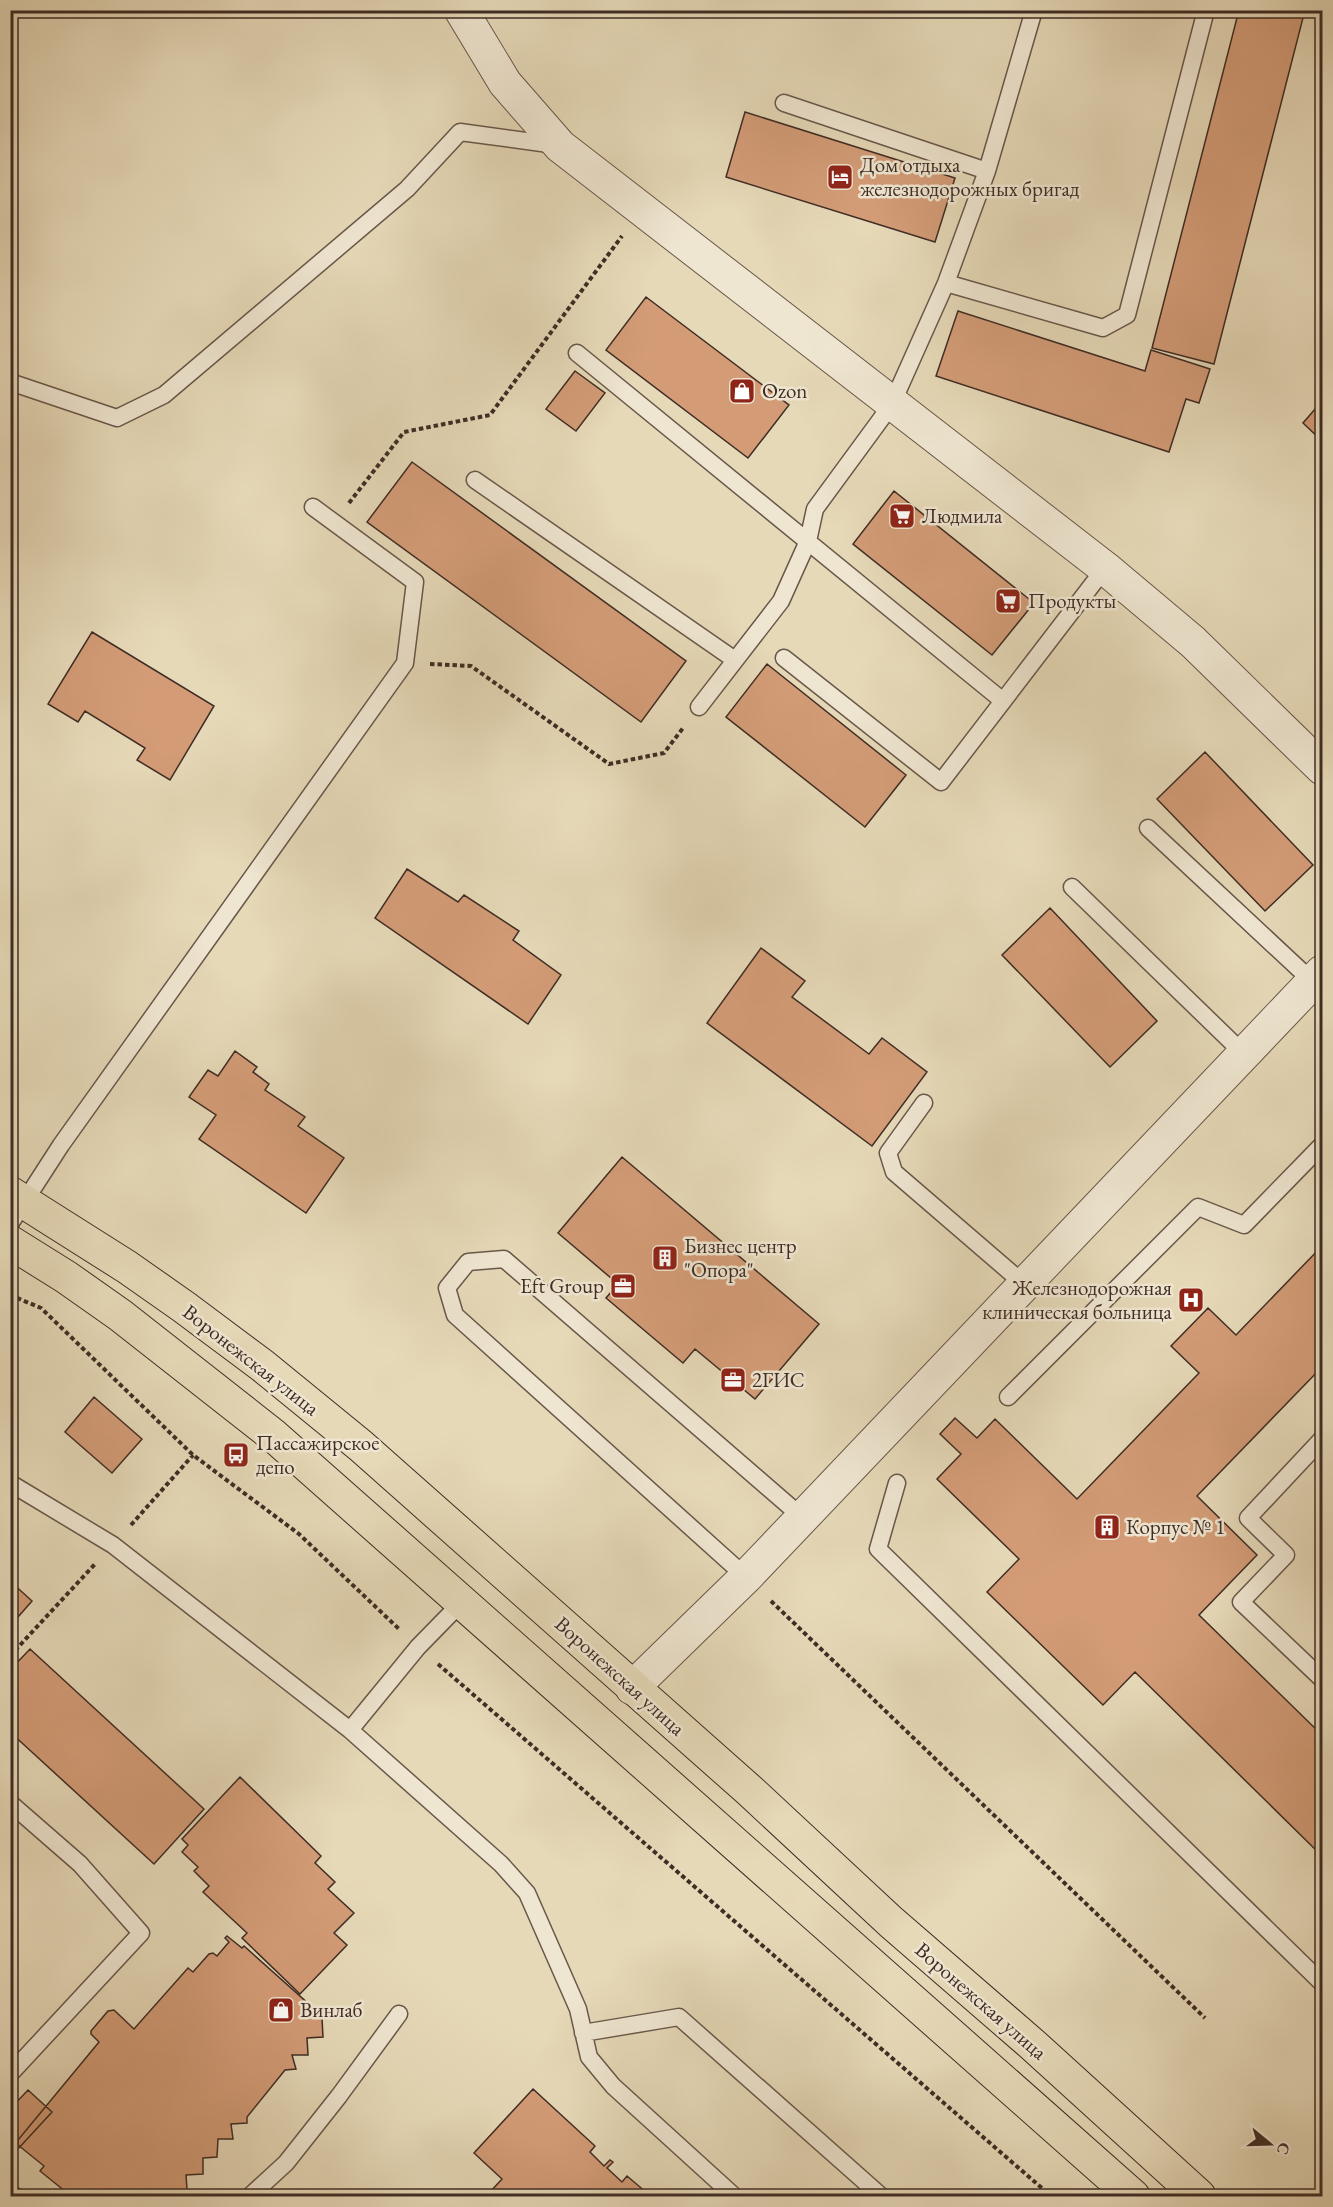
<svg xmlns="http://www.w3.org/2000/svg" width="1333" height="2207" viewBox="0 0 1333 2207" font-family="'EB Garamond',serif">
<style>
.building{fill:#d39c77;stroke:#3f2c25;stroke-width:1.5}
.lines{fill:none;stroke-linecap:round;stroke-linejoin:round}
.lane-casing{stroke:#69574a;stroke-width:19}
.street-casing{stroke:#69574a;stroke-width:35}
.primary-casing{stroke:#3f2c25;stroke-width:35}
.path{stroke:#3f2c25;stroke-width:4;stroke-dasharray:4.5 3;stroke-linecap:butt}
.lane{stroke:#efe6d1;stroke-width:16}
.street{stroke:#efe6d1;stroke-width:33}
.primary{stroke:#e6d9b8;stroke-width:33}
.labels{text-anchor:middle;stroke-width:5;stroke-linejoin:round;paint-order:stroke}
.poi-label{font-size:21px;fill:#3f2c25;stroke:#efe6d1;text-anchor:start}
.street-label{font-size:21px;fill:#3f2c25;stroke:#efe6d1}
</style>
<rect width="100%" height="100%" fill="#e6d9b8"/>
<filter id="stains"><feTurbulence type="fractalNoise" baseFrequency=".00333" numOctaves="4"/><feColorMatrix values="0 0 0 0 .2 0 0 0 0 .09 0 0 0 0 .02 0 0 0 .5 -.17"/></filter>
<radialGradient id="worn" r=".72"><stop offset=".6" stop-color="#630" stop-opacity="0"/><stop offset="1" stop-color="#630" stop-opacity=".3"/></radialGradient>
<path class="building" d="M 1239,10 L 1305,10 L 1214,364 L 1152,348 Z
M 745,112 L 955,178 L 935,242 L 726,177 Z
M 646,297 L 789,405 L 748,458 L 606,350 Z
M 958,311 L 1145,371 L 1151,350 L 1210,369 L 1199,403 L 1186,399 L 1169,452 L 936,376 Z
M 575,371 L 605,393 L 576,431 L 546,409 Z
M 1322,401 L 1322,441 L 1303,423 Z
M 412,462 L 686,661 L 641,722 L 367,522 Z
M 894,491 L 1034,603 L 992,655 L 853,544 Z
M 92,632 L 214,706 L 170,780 L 137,760 L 145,748 L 85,711 L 78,722 L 48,704 Z
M 767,664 L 906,775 L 865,827 L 726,717 Z
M 1205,752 L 1313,865 L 1265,911 L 1157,799 Z
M 407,869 L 458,902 L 464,895 L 519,931 L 513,940 L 561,975 L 528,1024 L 375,918 Z
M 1050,908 L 1157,1021 L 1110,1067 L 1002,955 Z
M 761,948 L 805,981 L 792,997 L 869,1054 L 882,1038 L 927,1072 L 872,1146 L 707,1023 Z
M 235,1051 L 257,1067 L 253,1072 L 269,1084 L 265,1090 L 305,1117 L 298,1126 L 344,1158 L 306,1213 L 199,1139 L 216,1115 L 189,1097 L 208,1070 L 218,1076 Z
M 622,1157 L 819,1324 L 755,1399 L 695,1349 L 683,1363 L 606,1298 L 618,1284 L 558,1233 Z
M 1322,1246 L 1322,1367 L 1197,1496 L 1257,1555 L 1199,1615 L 1322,1735 L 1322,1856 L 1135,1672 L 1103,1705 L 987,1592 L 1019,1559 L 937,1479 L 961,1454 L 940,1434 L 955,1418 L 977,1438 L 995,1419 L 1077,1499 L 1199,1373 L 1171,1346 L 1208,1308 L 1236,1335 Z
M 94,1397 L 142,1439 L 112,1473 L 65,1432 Z
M 10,1581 L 32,1601 L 11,1625 L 10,1625 Z
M 30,1649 L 204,1809 L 154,1864 L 10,1732 L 10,1670 Z
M 240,1777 L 321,1856 L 315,1863 L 335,1882 L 328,1889 L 354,1913 L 334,1933 L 347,1945 L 300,1994 L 242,1938 L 247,1933 L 203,1892 L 209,1886 L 194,1871 L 198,1867 L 182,1852 L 188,1845 L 182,1839 Z
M 227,1936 L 242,1948 L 244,1946 L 320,2014 L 319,2016 L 322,2018 L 323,2037 L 307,2038 L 308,2055 L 292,2055 L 296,2069 L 285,2070 L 247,2117 L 247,2123 L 231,2124 L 233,2139 L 218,2139 L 217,2157 L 203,2158 L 203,2174 L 186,2175 L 187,2189 L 180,2196 L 71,2196 L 40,2171 L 44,2166 L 18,2145 L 18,2140 L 99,2042 L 91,2034 L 91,2031 L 108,2011 L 114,2010 L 134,2029 L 188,1968 L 193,1972 L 209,1954 L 213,1953 L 217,1956 L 229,1942 L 225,1938 Z
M 533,2089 L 595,2146 L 590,2152 L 604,2166 L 610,2160 L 613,2162 L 607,2168 L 622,2182 L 627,2176 L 647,2193 L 644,2196 L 495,2196 L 490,2192 L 502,2179 L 474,2153 Z
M 28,2090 L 52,2112 L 17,2150 L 10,2145 L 10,2109 Z"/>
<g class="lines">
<defs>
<path id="lane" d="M 10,14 L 11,10
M 784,103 L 987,171 L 946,283
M 987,171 L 1034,10
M 577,353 L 1003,701
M 10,382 L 117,418 L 164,395 L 407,189 L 460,132 L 556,145
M 475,480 L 735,660
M 784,658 L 941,782 L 1105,568
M 699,707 L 781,601 L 808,541 L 815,509 L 892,404 L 946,283 L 1103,328 L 1127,315 L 1206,10
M 1148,828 L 1313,982
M 1072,887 L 1244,1054
M 924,1103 L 888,1153 L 894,1172 L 1024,1284
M 10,1224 L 61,1145 L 405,663 L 415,582 L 313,507
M 1008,1397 L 1198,1207 L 1244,1225 L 1322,1145
M 1322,1439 L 1248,1518 L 1286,1555 L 1241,1602 L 1322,1679
M 10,1483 L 113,1545 L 350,1730 L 418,1647 L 461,1603
M 897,1483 L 878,1549 L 1322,1983
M 746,1577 L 455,1315 L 447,1288 L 468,1262 L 504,1259 L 802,1517
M 350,1730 L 501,1864 L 527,1893 L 578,2009 L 589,2057 L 613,2086 L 734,2196
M 10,1803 L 80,1864 L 141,1933 L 10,2074
M 583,2033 L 679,2017 L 881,2196
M 10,2193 L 15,2196
M 250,2196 L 286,2163 L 339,2096 L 399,2014"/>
<path id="street" d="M 461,10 L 505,83 L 560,146 L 1105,568 L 1193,642 L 1322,768
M 632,1688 L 746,1577 L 1322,972"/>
<path id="primary" d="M 10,1193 L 127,1267 L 184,1307 L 263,1366 L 361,1446 L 749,1790 L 891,1922 L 1033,2045 L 1199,2196
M 10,1242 L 66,1277 L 120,1315 L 274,1436 L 1133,2196"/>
</defs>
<use href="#lane" class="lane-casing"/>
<use href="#street" class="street-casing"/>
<use href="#primary" class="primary-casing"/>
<path class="path" d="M 349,503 L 404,432 L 490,415 L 622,236
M 430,664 L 471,666 L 609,764 L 664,753 L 683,728
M 10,1295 L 41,1308 L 193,1455 L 299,1534 L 399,1629
M 131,1525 L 193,1455
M 771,1601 L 1205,2018
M 10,1656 L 95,1564
M 438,1664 L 1051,2196"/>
<use href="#lane" class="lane"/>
<use href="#street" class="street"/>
<use href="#primary" class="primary"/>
</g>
<defs>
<symbol id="hotel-square" viewBox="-11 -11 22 22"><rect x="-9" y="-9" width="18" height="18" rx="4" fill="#8f2418" stroke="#efe6d1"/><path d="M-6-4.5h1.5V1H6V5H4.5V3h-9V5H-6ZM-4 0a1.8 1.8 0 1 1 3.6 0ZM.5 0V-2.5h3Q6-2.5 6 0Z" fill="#fff"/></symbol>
<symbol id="shop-square" viewBox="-11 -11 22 22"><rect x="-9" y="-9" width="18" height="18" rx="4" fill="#8f2418" stroke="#efe6d1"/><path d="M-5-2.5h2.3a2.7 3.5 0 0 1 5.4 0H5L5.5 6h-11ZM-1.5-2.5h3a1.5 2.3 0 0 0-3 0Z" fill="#fff"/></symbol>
<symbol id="supermarket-square" viewBox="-11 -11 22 22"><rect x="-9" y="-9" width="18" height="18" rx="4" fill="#8f2418" stroke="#efe6d1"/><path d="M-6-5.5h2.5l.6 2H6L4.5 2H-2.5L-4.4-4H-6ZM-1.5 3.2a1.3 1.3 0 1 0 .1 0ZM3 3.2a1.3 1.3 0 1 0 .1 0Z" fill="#fff"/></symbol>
<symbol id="building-square" viewBox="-11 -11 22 22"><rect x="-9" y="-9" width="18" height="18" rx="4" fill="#8f2418" stroke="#efe6d1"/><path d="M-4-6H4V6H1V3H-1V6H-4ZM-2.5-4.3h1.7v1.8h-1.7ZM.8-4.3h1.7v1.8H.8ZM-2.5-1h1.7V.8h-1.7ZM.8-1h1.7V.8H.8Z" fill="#fff"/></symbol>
<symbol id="office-square" viewBox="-11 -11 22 22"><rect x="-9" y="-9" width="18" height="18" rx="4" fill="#8f2418" stroke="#efe6d1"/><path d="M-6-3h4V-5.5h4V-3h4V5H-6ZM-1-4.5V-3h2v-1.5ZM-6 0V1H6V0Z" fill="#fff"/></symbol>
<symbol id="hospital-square" viewBox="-11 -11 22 22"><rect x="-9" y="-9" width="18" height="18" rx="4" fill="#8f2418" stroke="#efe6d1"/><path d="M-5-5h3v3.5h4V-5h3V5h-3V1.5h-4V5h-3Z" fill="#fff"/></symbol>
<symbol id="bus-square" viewBox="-11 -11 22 22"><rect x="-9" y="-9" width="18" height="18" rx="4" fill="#8f2418" stroke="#efe6d1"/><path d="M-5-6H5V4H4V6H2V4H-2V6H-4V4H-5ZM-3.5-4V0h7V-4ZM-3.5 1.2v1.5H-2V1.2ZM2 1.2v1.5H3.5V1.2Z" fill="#fff"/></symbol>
</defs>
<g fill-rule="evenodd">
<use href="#hotel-square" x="825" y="162" width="30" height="30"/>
<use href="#shop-square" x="727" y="376" width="30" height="30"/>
<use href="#supermarket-square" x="887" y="501" width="30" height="30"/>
<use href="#supermarket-square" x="993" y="586" width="30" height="30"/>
<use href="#building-square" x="650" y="1243" width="30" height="30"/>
<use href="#office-square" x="608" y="1271" width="30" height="30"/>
<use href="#hospital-square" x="1176" y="1285" width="30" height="30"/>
<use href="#office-square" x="718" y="1365" width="30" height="30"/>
<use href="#bus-square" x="221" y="1440" width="30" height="30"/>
<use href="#building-square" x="1092" y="1512" width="30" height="30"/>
<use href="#shop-square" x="266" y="1995" width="30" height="30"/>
</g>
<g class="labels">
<g class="poi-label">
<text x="860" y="172">Дом отдыха<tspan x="860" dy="24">железнодорожных бригад</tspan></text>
<text x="762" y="398">Ozon</text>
<text x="922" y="523">Людмила</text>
<text x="1028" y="608">Продукты</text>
<text x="684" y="1253">Бизнес центр<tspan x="684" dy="24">"Опора"</tspan></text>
<text x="604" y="1293" text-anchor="end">Eft Group</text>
<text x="1172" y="1295" text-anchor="end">Железнодорожная<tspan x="1172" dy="24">клиническая больница</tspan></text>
<text x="752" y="1387">2ГИС</text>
<text x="256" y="1450">Пассажирское<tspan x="256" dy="24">депо</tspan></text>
<text x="1126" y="1534">Корпус № 1</text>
<text x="300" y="2017">Винлаб</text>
</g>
<g class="street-label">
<text transform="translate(251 1360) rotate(38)" y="7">Воронежская улица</text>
<text transform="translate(620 1676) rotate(42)" y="7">Воронежская улица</text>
<text transform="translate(981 2001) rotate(41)" y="7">Воронежская улица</text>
</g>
</g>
<rect width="1333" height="2207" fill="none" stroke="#e6d9b8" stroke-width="36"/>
<rect x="12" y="12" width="1309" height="2183" fill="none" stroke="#3f2c25" stroke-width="3"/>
<rect x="18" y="18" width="1297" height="2171" fill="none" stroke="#3f2c25" stroke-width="1.5"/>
<g transform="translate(1270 2144) rotate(109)" stroke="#efe6d1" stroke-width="4.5" paint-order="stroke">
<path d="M0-4.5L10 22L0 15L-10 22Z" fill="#3f2c25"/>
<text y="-9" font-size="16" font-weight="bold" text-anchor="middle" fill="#3f2c25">С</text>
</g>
<rect width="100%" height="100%" filter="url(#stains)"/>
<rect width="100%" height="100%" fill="url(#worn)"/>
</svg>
